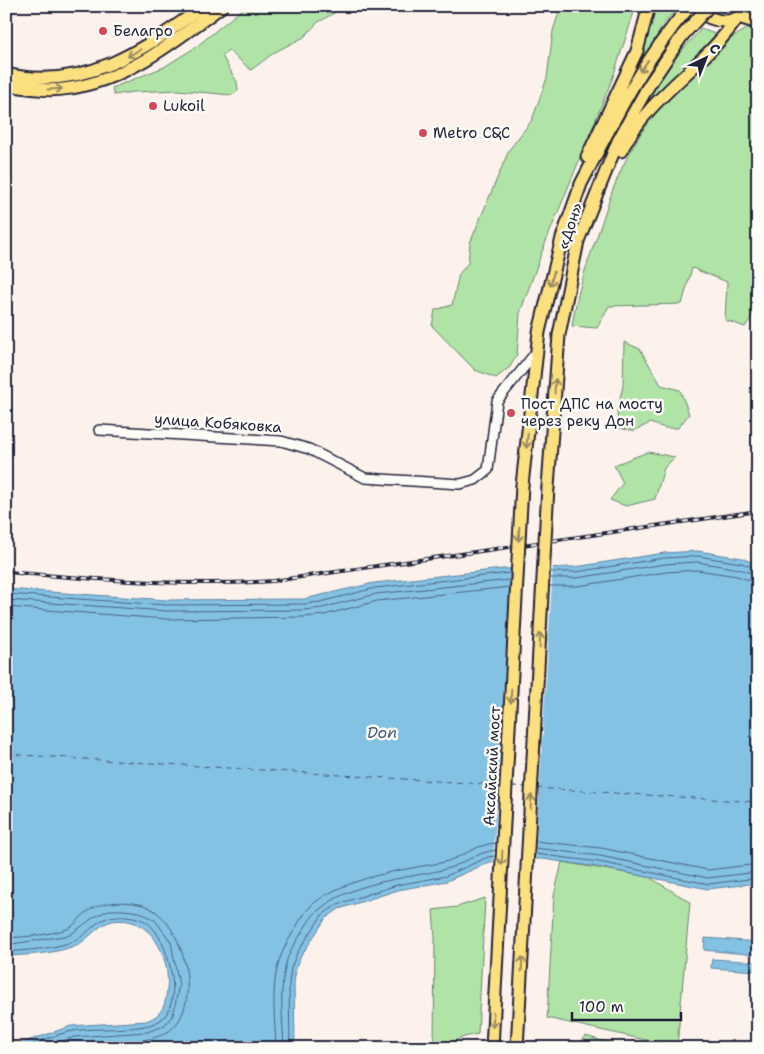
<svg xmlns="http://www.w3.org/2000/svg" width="764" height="1054" viewBox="0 0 764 1054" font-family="'Shantell Sans',sans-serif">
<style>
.green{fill:#b0e4a6;stroke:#698370}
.water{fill:#84c2e4;stroke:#5d82a0}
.pier{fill:#fcf2eb}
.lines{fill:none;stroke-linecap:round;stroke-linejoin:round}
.shore{stroke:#49627f;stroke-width:1}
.ferry{stroke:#445a76;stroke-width:1;stroke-dasharray:6 5;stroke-linecap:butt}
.minor-casing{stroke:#22223b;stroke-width:12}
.major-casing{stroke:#22223b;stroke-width:15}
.minor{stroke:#fdfcf7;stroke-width:9}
.major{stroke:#fce080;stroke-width:11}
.rail-casing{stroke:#22223b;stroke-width:4}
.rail{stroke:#fdfcf7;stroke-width:2;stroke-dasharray:5.5;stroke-linecap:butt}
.major-bridge-casing{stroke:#22223b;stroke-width:15;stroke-linecap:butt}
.major-bridge{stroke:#fce080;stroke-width:11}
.oneway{stroke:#9a8a61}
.poi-dot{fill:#d1495b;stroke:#fdfcf7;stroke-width:2}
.labels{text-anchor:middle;stroke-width:5;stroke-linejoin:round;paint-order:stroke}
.poi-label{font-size:15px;fill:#22223b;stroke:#fdfcf7;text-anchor:start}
.street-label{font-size:15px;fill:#22223b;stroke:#fdfcf7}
.water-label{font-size:16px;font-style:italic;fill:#445a76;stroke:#fdfcf7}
</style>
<rect width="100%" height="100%" fill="#fcf2eb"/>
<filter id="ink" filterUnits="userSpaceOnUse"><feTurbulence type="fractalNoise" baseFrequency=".02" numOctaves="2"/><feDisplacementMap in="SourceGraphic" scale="10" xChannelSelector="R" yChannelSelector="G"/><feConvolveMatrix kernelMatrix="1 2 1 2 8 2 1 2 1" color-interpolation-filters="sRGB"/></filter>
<g filter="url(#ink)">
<path class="green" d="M 246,6 L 346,6 L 317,23 L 304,37 L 275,52 L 251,70 L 228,50 L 222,56 L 237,82 L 238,91 L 231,95 L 178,90 L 133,92 L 114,95 L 112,88 L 164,67 L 196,47 Z
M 561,6 L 636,6 L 613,77 L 543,249 L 520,313 L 517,355 L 510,367 L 496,378 L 475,370 L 432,326 L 435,310 L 452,305 L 459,274 L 468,263 L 470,243 L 509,150 L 532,120 L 547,78 L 553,31 Z
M 653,6 L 679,6 L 665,22 L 626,89 L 623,89 Z
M 748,28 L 758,30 L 758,307 L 745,327 L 725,320 L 727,282 L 692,268 L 682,304 L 609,306 L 597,328 L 572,326 C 577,291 587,264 599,231 C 605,213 610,195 618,177 C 644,116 691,61 748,28 Z
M 701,29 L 718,35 L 652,97 L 652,91 L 675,58 Z
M 624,342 L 640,349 L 661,385 L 680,390 L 689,414 L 678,428 L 665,428 L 650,423 L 634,431 L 618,428 L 617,410 L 623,386 Z
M 648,452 L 675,457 L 664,468 L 655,499 L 626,506 L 610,500 L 623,483 L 614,465 Z
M 562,862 L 649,877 L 690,902 L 677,1047 L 547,1018 L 554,896 Z
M 485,898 L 478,1034 C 467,1036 454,1038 448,1048 L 434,1048 L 435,938 L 433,910 L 457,907 Z
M 586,1036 L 625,1048 L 576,1048 Z"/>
<path class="water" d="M 698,551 L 742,558 L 758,565 L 758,883 L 708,889 L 598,867 L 543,859 L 517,859 L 490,862 L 447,881 L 398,890 L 339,909 L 326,918 L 301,956 L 296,969 L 294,983 L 295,1048 L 7,1048 L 71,1026 L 146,1021 C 162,1015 165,1007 167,990 C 171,957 151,914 112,921 C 96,925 89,941 74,946 C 54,954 27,955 6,956 L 6,589 L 167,600 L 304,599 L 374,583 L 503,569 L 575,567 L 664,553 Z
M 705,938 L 758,942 L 758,955 L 704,950 Z
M 712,959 L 758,962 L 757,971 L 711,968 Z"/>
<path class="pier" d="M 532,564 L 553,564 L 535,862 L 493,864 L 511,566 Z"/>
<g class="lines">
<path class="shore" d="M 550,572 L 576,572 L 664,558 L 698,556 L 741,563 L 758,569
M 550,578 L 577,578 L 665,564 L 697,562 L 739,569 L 758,575
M 549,586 L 578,586 L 666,572 L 697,570 L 737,576 L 758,583
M 6,594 L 166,605 L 304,604 L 320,602 L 375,588 L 510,573
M 6,600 L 166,611 L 304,610 L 322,608 L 376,594 L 510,580
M 6,607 L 166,619 L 304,617 L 324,615 L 377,601 L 510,587
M 535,841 L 601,848 L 708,870 L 758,864
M 535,848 L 600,856 L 708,878 L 758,872
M 535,854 L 599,862 L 708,884 L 758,878
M 6,938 C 25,937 49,935 67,929 C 75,926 80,917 87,912 C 101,901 122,901 139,904 C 184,912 207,1010 166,1033 C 144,1045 100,1042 75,1044 L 64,1048
M 6,945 L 70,935 L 94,917 L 109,910 L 123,910 L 140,912 L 155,920 L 171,942 L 179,985 L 173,1015 L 164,1026 L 147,1032 L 74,1037 L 41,1048
M 6,952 C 27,950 55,949 74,941 C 93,932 96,915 122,916 C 133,916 146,919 153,928 C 169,946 185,1006 159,1021 C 141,1032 95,1027 73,1031 C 56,1034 39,1042 23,1048
M 276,1048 C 275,1021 271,990 278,965 C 281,953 286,944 292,934 C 298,924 305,911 314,903 C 346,878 400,870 440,863 C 459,860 475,844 496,843
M 284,1048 C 283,1022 279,993 285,968 C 287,956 293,946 299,937 C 305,928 311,915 320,909 C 353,882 402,879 442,870 C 461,866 476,852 496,850
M 290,1048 L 289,983 L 291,968 L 297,953 L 322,915 L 338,904 L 397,885 L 446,876 L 488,857 L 495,856"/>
<path class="ferry" d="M 6,754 L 500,785
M 511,786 L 527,787
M 536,788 L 758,802"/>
<defs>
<path id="minor" d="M 99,430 L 281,441 L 309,449 L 365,478 L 460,484 L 475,480 L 488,470 L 497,401 L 537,351"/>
<path id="major" d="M 693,9 C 715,23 733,28 753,6
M 6,74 C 85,92 143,50 204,6
M 6,85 C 28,88 50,92 71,88 C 129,79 176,40 222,6
M 621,151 C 649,95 705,67 738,17 L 758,23
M 587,157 L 637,51 L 649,6
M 522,485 L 539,332 L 562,238 L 581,184 C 613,122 643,59 690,6
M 548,487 L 559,335 L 578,241 L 618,141 L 632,115 L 649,85 L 682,36"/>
</defs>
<use href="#minor" class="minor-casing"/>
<use href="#major" class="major-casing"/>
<use href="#minor" class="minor"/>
<use href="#major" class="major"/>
<defs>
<path id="rail" d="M 6,572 C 95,579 184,587 273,581 L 758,511"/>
</defs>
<use href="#rail" class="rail-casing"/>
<use href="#rail" class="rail"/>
<defs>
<path id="major-bridge" d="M 682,36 L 709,6
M 492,1048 L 522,485
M 517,1048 L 548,487"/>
</defs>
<use href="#major-bridge" class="major-bridge-casing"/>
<use href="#major-bridge" class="major-bridge"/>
</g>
<defs><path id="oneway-shaft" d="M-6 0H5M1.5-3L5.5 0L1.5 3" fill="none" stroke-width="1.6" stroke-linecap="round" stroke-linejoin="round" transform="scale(1.25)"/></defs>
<g class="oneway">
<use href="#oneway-shaft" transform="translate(134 53) rotate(150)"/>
<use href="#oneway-shaft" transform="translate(644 66) rotate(125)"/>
<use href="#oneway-shaft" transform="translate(55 89) rotate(-3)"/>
<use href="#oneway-shaft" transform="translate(552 279) rotate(104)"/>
<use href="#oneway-shaft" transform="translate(555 386) rotate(-86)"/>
<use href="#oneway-shaft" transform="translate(527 441) rotate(96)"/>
<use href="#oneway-shaft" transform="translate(519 534) rotate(93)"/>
<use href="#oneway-shaft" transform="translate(540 640) rotate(-87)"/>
<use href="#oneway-shaft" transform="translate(511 696) rotate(93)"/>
<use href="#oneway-shaft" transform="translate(531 802) rotate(-87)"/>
<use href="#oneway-shaft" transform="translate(502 858) rotate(93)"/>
<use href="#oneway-shaft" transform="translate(522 964) rotate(-87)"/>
<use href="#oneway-shaft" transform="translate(493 1020) rotate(93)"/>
</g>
</g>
<g class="poi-dot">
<circle cx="103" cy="31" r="5"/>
<circle cx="153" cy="106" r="5"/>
<circle cx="423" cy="133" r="5"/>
<circle cx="511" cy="413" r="5"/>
</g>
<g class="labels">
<g class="poi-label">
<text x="113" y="36">Белагро</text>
<text x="163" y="111">Lukoil</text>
<text x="433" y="138">Metro C&amp;C</text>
<text x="521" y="409">Пост ДПС на мосту<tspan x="521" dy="17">через реку Дон</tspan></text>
</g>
<g class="street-label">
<text transform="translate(570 226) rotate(-71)" y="5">«Дон»</text>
<text transform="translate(218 423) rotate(4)" y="5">улица Кобяковка</text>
<text transform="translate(492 766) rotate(-87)" y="5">Аксайский мост</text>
</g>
<g class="water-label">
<text x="382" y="738">Don</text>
</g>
</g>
<rect width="764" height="1054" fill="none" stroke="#fdfcf7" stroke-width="25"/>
<rect x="12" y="12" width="739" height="1029" fill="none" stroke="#22223b" stroke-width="2" filter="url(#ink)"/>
<g transform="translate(706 58) rotate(43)" stroke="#fdfcf7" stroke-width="4" paint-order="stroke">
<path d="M0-4L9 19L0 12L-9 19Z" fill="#22223b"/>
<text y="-8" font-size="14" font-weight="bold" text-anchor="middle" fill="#22223b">С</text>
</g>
<path d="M572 1012v8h109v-8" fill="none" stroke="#22223b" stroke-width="2.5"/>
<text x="579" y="1012" font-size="15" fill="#22223b" stroke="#fdfcf7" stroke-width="4" paint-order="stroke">100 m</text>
</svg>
